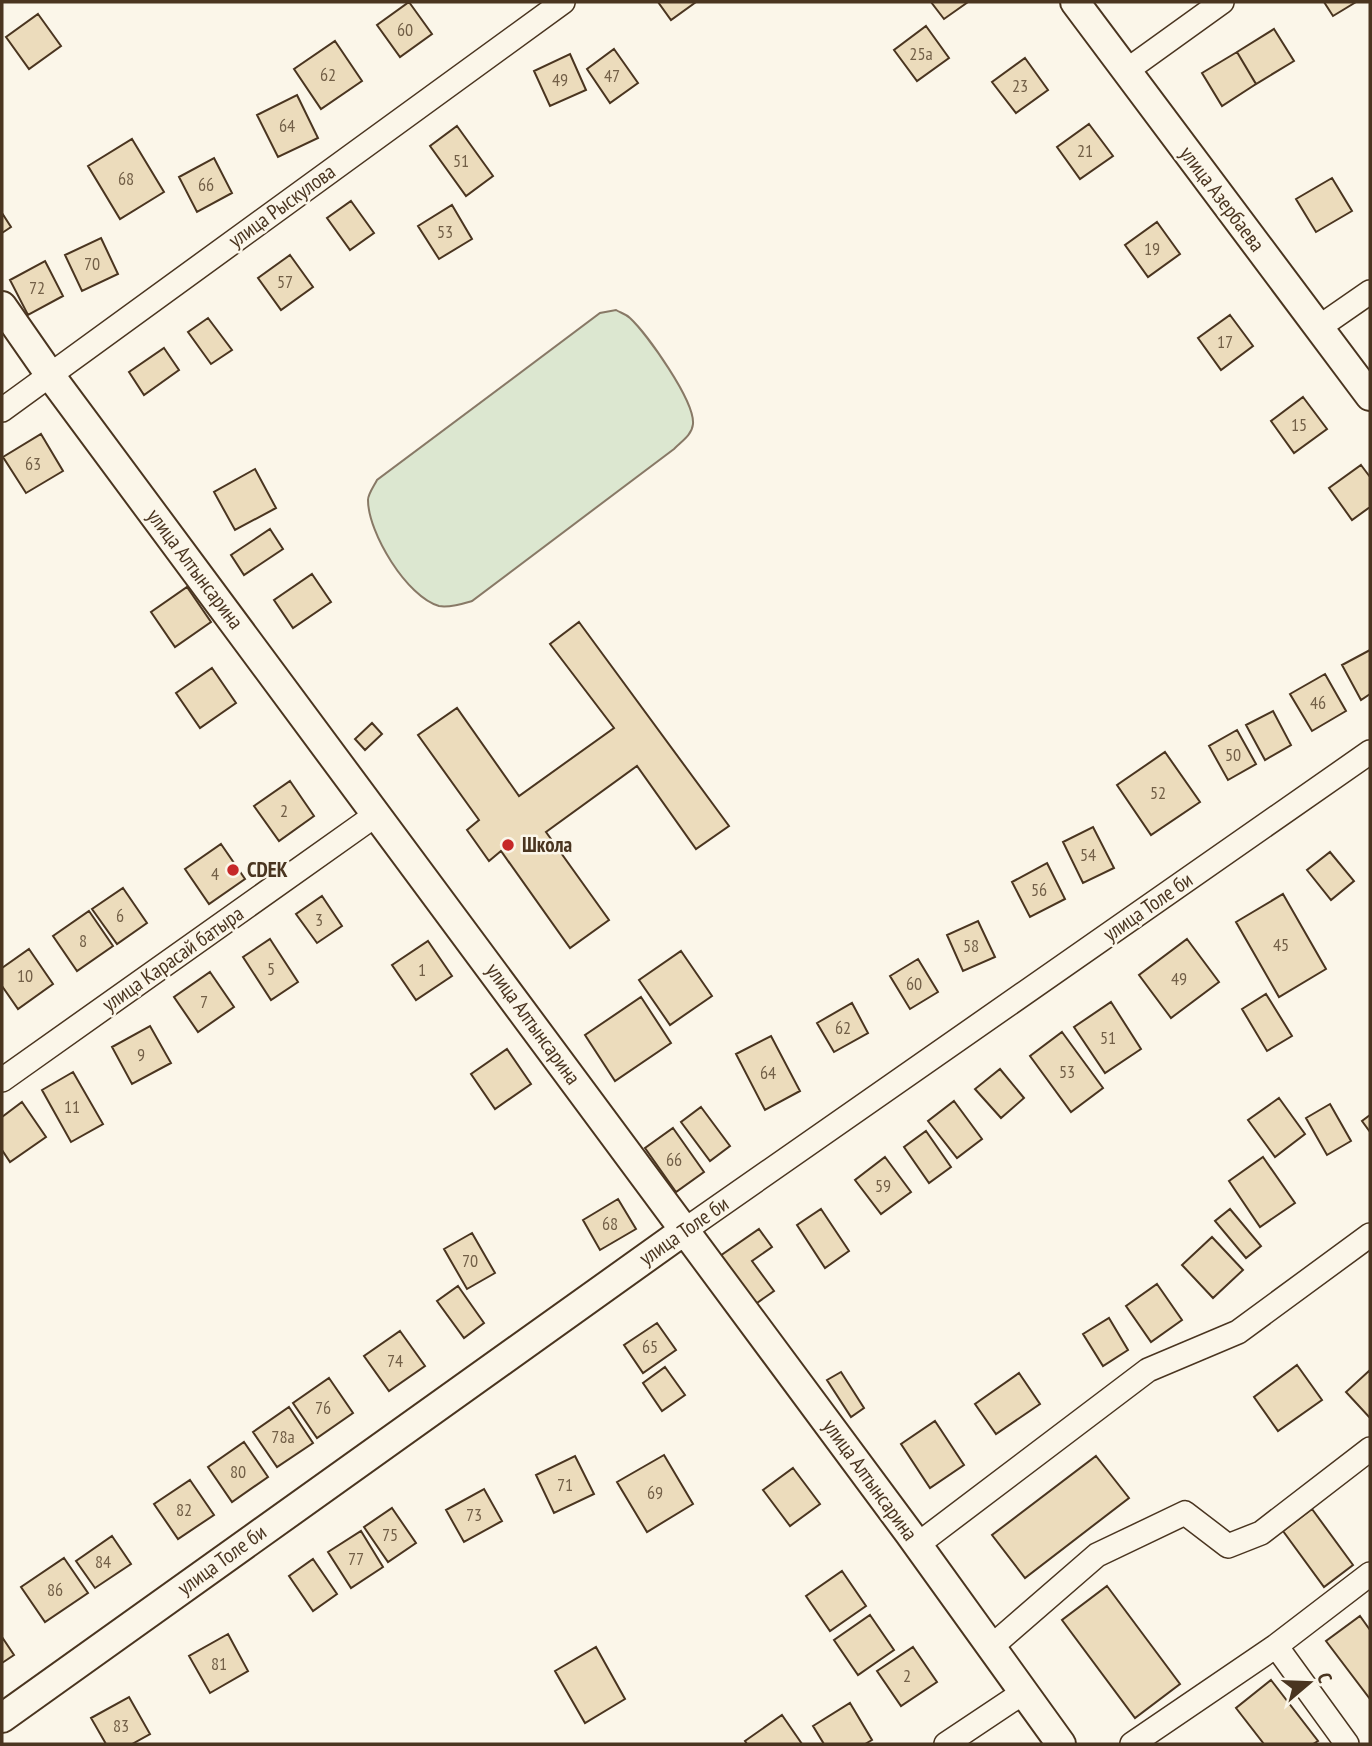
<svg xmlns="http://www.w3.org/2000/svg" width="1372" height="1746" viewBox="0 0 1372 1746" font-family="'PT Sans Narrow',sans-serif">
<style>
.green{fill:#dce7d0;stroke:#887966;stroke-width:2}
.building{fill:#ecdcbc;stroke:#4a3520;stroke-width:2}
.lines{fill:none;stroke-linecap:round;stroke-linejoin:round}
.minor-casing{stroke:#4a3520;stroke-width:26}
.tertiary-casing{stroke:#4a3520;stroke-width:32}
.minor{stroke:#fbf6e9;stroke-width:23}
.tertiary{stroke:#fbf6e9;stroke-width:28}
.poi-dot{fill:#c62828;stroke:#fbf6e9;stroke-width:2.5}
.labels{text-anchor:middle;stroke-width:5;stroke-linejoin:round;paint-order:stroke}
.number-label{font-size:18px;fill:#725f47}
.street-label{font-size:21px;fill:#4a3520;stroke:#fbf6e9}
.poi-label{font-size:21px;font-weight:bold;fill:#4a3520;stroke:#fbf6e9;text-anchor:start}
</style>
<rect width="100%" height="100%" fill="#fbf6e9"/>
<path class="green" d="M 616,310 C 621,313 626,314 630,318 C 647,334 695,401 693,424 C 692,435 682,441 674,449 L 472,601 C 462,604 449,608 439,606 C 407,597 368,533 368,500 C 368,494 374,486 377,480 L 600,313 Z"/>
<path class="building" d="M 409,2 L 432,34 L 400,57 L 377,25 Z
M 658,2 L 696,2 L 671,20 Z
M 931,2 L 968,2 L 944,19 Z
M 1324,2 L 1356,2 L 1333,16 Z
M 38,14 L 61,46 L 29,69 L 6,37 Z
M 926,26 L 949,58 L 917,81 L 894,50 Z
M 1274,29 L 1294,61 L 1256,84 L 1237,52 Z
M 335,41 L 362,81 L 321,109 L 294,69 Z
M 614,49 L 638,83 L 610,103 L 587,69 Z
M 1237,52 L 1256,84 L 1222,106 L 1202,73 Z
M 570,54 L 586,90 L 550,106 L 534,71 Z
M 1025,58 L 1048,90 L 1016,113 L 992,82 Z
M 297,95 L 318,138 L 278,157 L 257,115 Z
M 1089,124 L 1113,156 L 1080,179 L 1057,147 Z
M 457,126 L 493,176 L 466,196 L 430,146 Z
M 132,139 L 164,192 L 120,219 L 88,166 Z
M 214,158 L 232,193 L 197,212 L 179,177 Z
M 1332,178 L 1352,211 L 1316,232 L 1296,199 Z
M 351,201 L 374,233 L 350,250 L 327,218 Z
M 452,205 L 472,239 L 439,259 L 418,226 Z
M 2,213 L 11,227 L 2,233 Z
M 1157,222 L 1180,254 L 1148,277 L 1125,245 Z
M 101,238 L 118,274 L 82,291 L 65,255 Z
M 290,255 L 313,287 L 281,310 L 258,278 Z
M 45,261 L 63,296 L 28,315 L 10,280 Z
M 1230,315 L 1253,346 L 1221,370 L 1198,338 Z
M 208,318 L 232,350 L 211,364 L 188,332 Z
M 164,348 L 179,370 L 144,395 L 129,372 Z
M 1303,397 L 1327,429 L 1294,453 L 1271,421 Z
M 41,434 L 63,471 L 26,493 L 3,457 Z
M 1361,465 L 1370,477 L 1370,507 L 1352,520 L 1329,488 Z
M 255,469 L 276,508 L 235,530 L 214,492 Z
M 270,529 L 283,549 L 244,575 L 231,555 Z
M 312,574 L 331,602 L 293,628 L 274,600 Z
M 187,587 L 211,622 L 175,647 L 151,612 Z
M 579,622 L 729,826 L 696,849 L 637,766 L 546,832 L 609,920 L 570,948 L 501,851 L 489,861 L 467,830 L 479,820 L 418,735 L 457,708 L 519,796 L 614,728 L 550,644 Z
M 1370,650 L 1370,694 L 1361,700 L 1342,665 Z
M 212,668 L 236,703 L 200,728 L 176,693 Z
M 1325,674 L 1346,711 L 1312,731 L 1290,694 Z
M 1273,711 L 1291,745 L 1265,760 L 1246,725 Z
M 372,723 L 382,734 L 365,750 L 355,739 Z
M 1237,730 L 1256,764 L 1228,780 L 1209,746 Z
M 1165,752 L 1200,802 L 1151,835 L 1117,785 Z
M 290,781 L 314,816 L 279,841 L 254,806 Z
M 1093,827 L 1114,868 L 1083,883 L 1063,842 Z
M 221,844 L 245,879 L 209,904 L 185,869 Z
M 1330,852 L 1354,881 L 1331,900 L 1307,870 Z
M 1047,863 L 1065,899 L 1030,917 L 1012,882 Z
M 123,888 L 147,923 L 117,944 L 92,909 Z
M 1283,894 L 1326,969 L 1279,997 L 1236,922 Z
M 322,896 L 342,926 L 317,943 L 296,914 Z
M 89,911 L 113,946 L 77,971 L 53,936 Z
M 978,921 L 995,957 L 963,971 L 947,935 Z
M 270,939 L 298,982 L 271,1000 L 243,957 Z
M 1187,939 L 1219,982 L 1171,1018 L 1139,975 Z
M 428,941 L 452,976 L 416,1000 L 392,965 Z
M 29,949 L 53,984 L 18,1009 L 2,986 L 2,968 Z
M 681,951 L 712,996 L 670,1025 L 639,980 Z
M 918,959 L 938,992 L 910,1009 L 890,976 Z
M 210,972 L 234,1007 L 198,1032 L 174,997 Z
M 1266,994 L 1292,1036 L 1267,1051 L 1242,1009 Z
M 641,997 L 671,1043 L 615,1081 L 585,1035 Z
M 1111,1002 L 1141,1049 L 1105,1073 L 1074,1027 Z
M 852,1003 L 868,1033 L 834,1052 L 817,1023 Z
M 150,1026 L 171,1063 L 132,1084 L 112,1047 Z
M 1062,1032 L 1103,1088 L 1071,1112 L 1030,1056 Z
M 771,1036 L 800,1091 L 765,1110 L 736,1054 Z
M 507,1049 L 531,1084 L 495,1109 L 471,1074 Z
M 1000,1069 L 1024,1098 L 1001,1118 L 975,1089 Z
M 73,1072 L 103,1124 L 71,1142 L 42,1090 Z
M 1279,1098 L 1305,1134 L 1275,1157 L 1248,1120 Z
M 954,1101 L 982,1139 L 957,1158 L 928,1121 Z
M 22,1102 L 46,1137 L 10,1162 L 2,1150 L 2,1117 Z
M 1330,1104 L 1351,1141 L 1327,1155 L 1306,1118 Z
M 701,1107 L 730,1146 L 710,1161 L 681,1122 Z
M 1370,1115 L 1370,1132 L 1362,1121 Z
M 673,1128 L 704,1172 L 676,1192 L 645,1148 Z
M 926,1131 L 951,1167 L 929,1183 L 904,1147 Z
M 885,1157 L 911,1192 L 881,1214 L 855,1180 Z
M 1263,1157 L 1295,1203 L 1260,1227 L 1229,1181 Z
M 618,1199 L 636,1229 L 600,1250 L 583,1220 Z
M 821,1209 L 849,1251 L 825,1268 L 797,1225 Z
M 1230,1209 L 1261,1246 L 1246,1258 L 1215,1221 Z
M 759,1229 L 772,1247 L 752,1261 L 774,1291 L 754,1305 L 720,1256 Z
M 472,1233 L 495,1273 L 467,1289 L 444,1249 Z
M 1212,1237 L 1243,1270 L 1213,1298 L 1182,1265 Z
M 1157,1284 L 1182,1320 L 1151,1342 L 1126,1306 Z
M 458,1286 L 484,1323 L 464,1338 L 437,1301 Z
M 1109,1318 L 1128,1350 L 1103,1366 L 1083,1334 Z
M 657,1323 L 676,1350 L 643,1373 L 624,1345 Z
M 400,1331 L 425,1366 L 389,1391 L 364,1356 Z
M 1297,1365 L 1322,1400 L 1278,1431 L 1254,1397 Z
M 665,1367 L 685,1395 L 662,1411 L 643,1383 Z
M 1370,1370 L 1370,1418 L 1346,1392 Z
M 841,1372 L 864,1408 L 851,1417 L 827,1380 Z
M 1019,1373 L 1040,1404 L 996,1434 L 975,1404 Z
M 329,1378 L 353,1413 L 317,1438 L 293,1403 Z
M 289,1407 L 313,1443 L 277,1467 L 253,1432 Z
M 935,1421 L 964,1465 L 930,1488 L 901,1444 Z
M 244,1442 L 268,1477 L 232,1502 L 208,1467 Z
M 664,1455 L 693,1504 L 647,1532 L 617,1482 Z
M 575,1456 L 594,1494 L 554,1513 L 536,1475 Z
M 1096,1456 L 1129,1498 L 1025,1578 L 992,1535 Z
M 793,1468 L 820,1504 L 790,1526 L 763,1490 Z
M 190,1480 L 214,1515 L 178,1539 L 154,1504 Z
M 484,1489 L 502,1521 L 464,1542 L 446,1510 Z
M 392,1508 L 416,1543 L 388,1562 L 364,1527 Z
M 1312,1509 L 1353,1565 L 1324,1587 L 1283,1531 Z
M 361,1531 L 383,1567 L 351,1588 L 328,1552 Z
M 112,1536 L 131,1564 L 95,1588 L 76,1561 Z
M 64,1558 L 88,1593 L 45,1622 L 21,1587 Z
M 313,1559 L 337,1594 L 313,1611 L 289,1576 Z
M 842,1571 L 866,1606 L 830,1631 L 806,1596 Z
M 1107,1586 L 1180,1684 L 1135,1718 L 1062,1620 Z
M 870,1615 L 894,1650 L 858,1675 L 834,1640 Z
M 1360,1616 L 1370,1630 L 1370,1699 L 1326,1641 Z
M 228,1634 L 248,1671 L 210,1693 L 189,1656 Z
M 2,1637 L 14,1655 L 2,1663 Z
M 596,1647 L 625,1699 L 585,1723 L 555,1671 Z
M 913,1647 L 937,1682 L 901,1706 L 877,1671 Z
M 1271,1680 L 1318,1741 L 1313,1744 L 1264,1744 L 1236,1708 Z
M 129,1697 L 150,1734 L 132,1744 L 106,1744 L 91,1718 Z
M 850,1703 L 872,1740 L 865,1744 L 824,1744 L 813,1726 Z
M 782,1715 L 802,1744 L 747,1744 L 745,1741 Z"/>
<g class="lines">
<defs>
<path id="minor" d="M 1126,71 L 1222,2
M 1318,328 L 1370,292
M 2,410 L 563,2
M 2,1080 L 377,814
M 685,1230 L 1370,752
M 917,1545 L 1148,1370 L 1238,1332 L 1370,1235
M 991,1647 L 1097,1555 L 1185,1513 L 1228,1546 L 1261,1533 L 1370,1449
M 946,1744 L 1024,1692
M 1132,1744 L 1276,1646
M 1347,1744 L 1276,1646 L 1370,1574"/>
<path id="tertiary" d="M 1075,2 L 1370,396
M 2,306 L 50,375 L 909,1533 L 1061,1744
M 2,1718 L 685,1230"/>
</defs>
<use href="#minor" class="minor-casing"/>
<use href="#tertiary" class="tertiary-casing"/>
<use href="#minor" class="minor"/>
<use href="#tertiary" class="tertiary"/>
</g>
<g class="poi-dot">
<circle cx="508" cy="845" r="7"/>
<circle cx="233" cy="870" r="7"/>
</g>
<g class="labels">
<g class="number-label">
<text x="405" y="36">60</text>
<text x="921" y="60">25а</text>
<text x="328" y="81">62</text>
<text x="612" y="82">47</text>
<text x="560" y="86">49</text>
<text x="1020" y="92">23</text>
<text x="287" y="132">64</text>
<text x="1085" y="157">21</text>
<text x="461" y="167">51</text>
<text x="126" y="185">68</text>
<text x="206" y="191">66</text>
<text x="445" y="238">53</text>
<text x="1152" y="255">19</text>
<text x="92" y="270">70</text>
<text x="285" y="288">57</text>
<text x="37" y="294">72</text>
<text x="1225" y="348">17</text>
<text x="1299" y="431">15</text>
<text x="33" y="470">63</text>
<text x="1318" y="709">46</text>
<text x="1233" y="761">50</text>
<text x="1158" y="799">52</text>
<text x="284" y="817">2</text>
<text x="1088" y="861">54</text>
<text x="215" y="880">4</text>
<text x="1039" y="896">56</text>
<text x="120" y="922">6</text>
<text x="319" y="926">3</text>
<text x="83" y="947">8</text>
<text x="1281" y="951">45</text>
<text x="971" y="952">58</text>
<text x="271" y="975">5</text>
<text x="422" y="976">1</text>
<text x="25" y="982">10</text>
<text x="1179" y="985">49</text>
<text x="914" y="990">60</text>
<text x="204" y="1008">7</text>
<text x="843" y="1034">62</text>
<text x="1108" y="1044">51</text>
<text x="141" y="1061">9</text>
<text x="1067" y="1078">53</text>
<text x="768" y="1079">64</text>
<text x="72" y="1113">11</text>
<text x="674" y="1166">66</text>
<text x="883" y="1192">59</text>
<text x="610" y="1230">68</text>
<text x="470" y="1267">70</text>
<text x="650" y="1353">65</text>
<text x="395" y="1367">74</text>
<text x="323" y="1414">76</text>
<text x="283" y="1443">78а</text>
<text x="238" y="1478">80</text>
<text x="565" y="1491">71</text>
<text x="655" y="1499">69</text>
<text x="184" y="1516">82</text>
<text x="474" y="1521">73</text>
<text x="390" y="1541">75</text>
<text x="356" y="1565">77</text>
<text x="103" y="1568">84</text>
<text x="55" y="1596">86</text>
<text x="219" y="1670">81</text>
<text x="907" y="1682">2</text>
<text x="121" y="1732">83</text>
</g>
<g class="street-label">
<text transform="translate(1222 199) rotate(53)" y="7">улица Азербаева</text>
<text transform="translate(282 206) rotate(-36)" y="7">улица Рыскулова</text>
<text transform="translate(195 569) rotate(53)" y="7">улица Алтынсарина</text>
<text transform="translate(1148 907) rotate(-35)" y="7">улица Толе би</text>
<text transform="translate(173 959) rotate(-35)" y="7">улица Карасай батыра</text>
<text transform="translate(533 1024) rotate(54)" y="7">улица Алтынсарина</text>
<text transform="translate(684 1231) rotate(-35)" y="7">улица Толе би</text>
<text transform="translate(870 1480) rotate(54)" y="7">улица Алтынсарина</text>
<text transform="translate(222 1560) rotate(-36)" y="7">улица Толе би</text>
</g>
<g class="poi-label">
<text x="522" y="852">Школа</text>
<text x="247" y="877">CDEK</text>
</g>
</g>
<rect width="1372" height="1746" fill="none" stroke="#4a3520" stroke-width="7"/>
<g transform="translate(1309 1683) rotate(71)" stroke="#fbf6e9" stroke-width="5" paint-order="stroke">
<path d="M0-5L12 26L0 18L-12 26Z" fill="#4a3520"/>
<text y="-10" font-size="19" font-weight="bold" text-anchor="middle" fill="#4a3520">С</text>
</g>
</svg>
